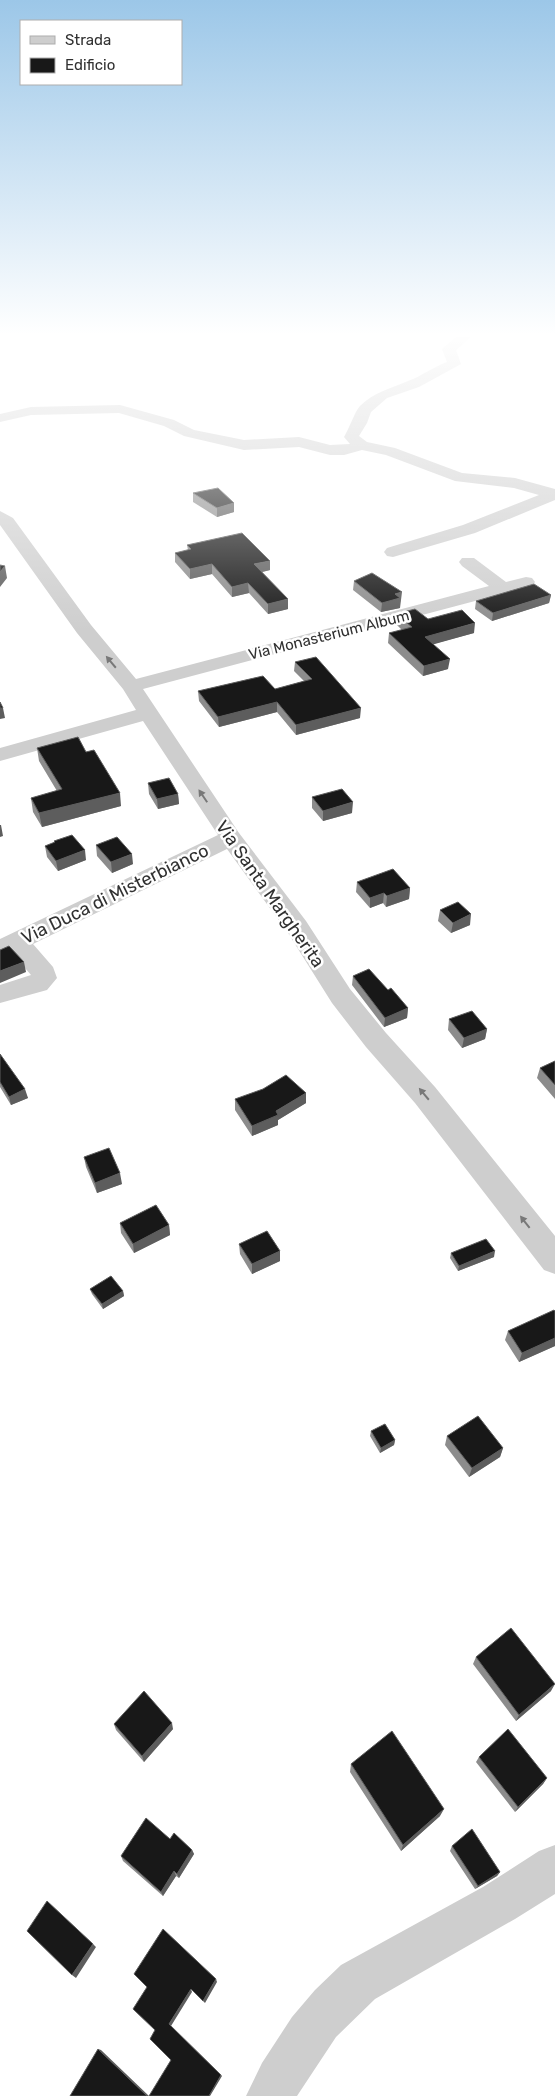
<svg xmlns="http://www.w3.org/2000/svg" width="555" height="2096" viewBox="0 0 555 2096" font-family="Rubik,sans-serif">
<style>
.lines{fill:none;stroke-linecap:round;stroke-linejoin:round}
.minor{fill:#cecece;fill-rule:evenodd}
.wall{fill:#8c8c8c}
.shaded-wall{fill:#5d5d5d}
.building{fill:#181818;stroke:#5d5d5d}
.oneway{fill:#787878}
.labels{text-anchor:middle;stroke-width:5;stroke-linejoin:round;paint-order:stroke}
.far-street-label{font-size:15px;fill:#313131;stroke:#fff}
.street-label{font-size:18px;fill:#313131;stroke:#fff}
</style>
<rect width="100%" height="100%" fill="#fff"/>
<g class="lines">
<path class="minor" d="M 456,337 L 471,337 L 456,350 L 461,364 L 419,387 L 387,398 L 371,412 L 367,423 L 359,436 L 367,442 L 395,448 L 462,473 L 515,478 L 555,489 L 555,500 L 475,533 L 393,557 L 387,556 L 384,552 L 387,548 L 463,525 L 539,495 L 514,488 L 455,481 L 386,455 L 362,450 L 344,455 L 330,455 L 299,447 L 244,450 L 184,436 L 164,426 L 119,413 L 31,415 L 0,422 L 0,414 L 31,407 L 120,405 L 174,420 L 194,430 L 244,440 L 299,437 L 330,445 L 350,444 L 344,437 C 349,429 355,411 360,406 C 374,392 390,389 408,381 C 422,376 433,367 447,362 L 442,349 Z
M 0,511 L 13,518 L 91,625 L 136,679 L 489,586 L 462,566 L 459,562 L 462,558 L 474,558 L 506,582 L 526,577 L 532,578 L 535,582 L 532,586 L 143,689 L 239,833 L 306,921 L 350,989 L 386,1033 L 435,1087 L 555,1236 L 555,1274 L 544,1270 L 415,1103 L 366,1047 L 332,1003 L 288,933 L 227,849 L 33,944 L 53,967 L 57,978 L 47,990 L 0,1003 L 0,985 L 31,975 L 13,954 L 0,959 L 0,939 L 218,835 L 143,721 L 0,761 L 0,748 L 136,710 L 123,689 L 77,633 L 0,525 Z
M 555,1845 L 555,1894 L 515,1919 L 375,1999 L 336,2037 L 297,2096 L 246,2096 L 262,2063 L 292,2017 L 315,1990 L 341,1965 L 483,1887 L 539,1851 Z"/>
</g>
<path class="wall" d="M 193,493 L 234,503 L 234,512 L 217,517 L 193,502 Z
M 187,545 L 270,570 L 262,572 L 288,609 L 268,614 L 249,593 L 232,597 L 212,574 L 190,579 L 175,562 L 175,553 L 188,550 Z
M 354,581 L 401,602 L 400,602 L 400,608 L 381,612 L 353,590 Z
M 551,595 L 549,603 L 492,621 L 475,609 L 476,601 Z
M 396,614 L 428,619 L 474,633 L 433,644 L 448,669 L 423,676 L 388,643 L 389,633 L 402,630 L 396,624 Z
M 295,662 L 360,718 L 296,735 L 277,712 L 219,727 L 199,701 L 198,691 L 275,689 L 304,681 L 294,671 Z
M 37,748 L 86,752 L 121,806 L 42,827 L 33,812 L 31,798 L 57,791 L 39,761 Z
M 148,783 L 178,794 L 179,804 L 158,809 L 149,794 Z
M 312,797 L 352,813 L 323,821 L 312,808 Z
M 54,841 L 86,860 L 58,871 L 47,857 L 45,846 L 54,843 Z
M 96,845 L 133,864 L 112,873 L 97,856 Z
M 357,882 L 410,888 L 409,899 L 386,907 L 383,903 L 370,908 L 356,892 Z
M 440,910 L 470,925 L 451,933 L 438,921 Z
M 353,976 L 408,1008 L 407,1018 L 384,1027 L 352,985 Z
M 449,1019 L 487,1029 L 485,1039 L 462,1048 L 448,1030 Z
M 0,1054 L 28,1098 L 11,1105 L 0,1087 Z
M 555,1061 L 555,1099 L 537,1078 L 540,1068 Z
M 306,1093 L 306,1103 L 278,1120 L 278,1125 L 252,1136 L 235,1110 L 235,1099 Z
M 84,1157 L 122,1184 L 97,1193 L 86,1167 Z
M 120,1223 L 169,1225 L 170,1235 L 134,1253 L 121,1233 Z
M 239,1244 L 280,1251 L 280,1261 L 252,1274 L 240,1254 Z
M 451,1253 L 494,1257 L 458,1271 L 450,1258 Z
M 90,1289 L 123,1291 L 124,1296 L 103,1309 L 92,1294 Z
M 555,1311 L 555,1346 L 519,1362 L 505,1340 L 508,1331 Z
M 371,1431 L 395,1440 L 394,1445 L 380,1453 L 370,1436 Z
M 447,1436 L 503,1448 L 500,1457 L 469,1477 L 445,1445 Z
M 476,1657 L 551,1691 L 516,1721 L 473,1664 Z
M 114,1724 L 173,1729 L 144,1762 L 116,1730 Z
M 479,1757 L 547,1778 L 543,1784 L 515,1812 L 476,1762 Z
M 351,1764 L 440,1816 L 401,1851 L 350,1772 Z
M 170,1839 L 192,1850 L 194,1854 L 179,1878 L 176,1876 L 163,1896 L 123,1861 L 121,1856 Z
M 452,1846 L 500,1872 L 497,1876 L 475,1889 L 450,1851 Z"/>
<path class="shaded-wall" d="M 234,503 L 234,512 L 217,517 L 217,508 Z
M 270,561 L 270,570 L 254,574 L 254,564 Z
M 212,564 L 212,574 L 190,579 L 190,569 Z
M 5,566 L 7,578 L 0,587 L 0,572 Z
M 248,583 L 249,593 L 232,597 L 232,587 Z
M 402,592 L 400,608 L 381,612 L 382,603 L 395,594 Z
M 551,595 L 549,603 L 492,621 L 493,613 Z
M 288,599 L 288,609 L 268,614 L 268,604 Z
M 475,623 L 474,633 L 424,647 L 425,637 Z
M 450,659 L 448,669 L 423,676 L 424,666 Z
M 277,702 L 277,712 L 219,727 L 218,717 Z
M 0,708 L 3,708 L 5,718 L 0,719 Z
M 361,708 L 360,718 L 296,735 L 296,725 Z
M 120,793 L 121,806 L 42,827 L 39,813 Z
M 178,794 L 179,804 L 158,809 L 157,799 Z
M 353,802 L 352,813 L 323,821 L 323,811 Z
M 0,825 L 1,825 L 3,836 L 0,837 Z
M 85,850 L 86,860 L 58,871 L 56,861 Z
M 132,854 L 133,864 L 112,873 L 111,862 Z
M 410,888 L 409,899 L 386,907 L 387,896 Z
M 384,893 L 383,903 L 370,908 L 370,898 Z
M 471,914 L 470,925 L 451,933 L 453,923 Z
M 24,962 L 26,972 L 0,983 L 0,971 Z
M 408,1008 L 407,1018 L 384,1027 L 385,1018 Z
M 487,1029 L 485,1039 L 462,1048 L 464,1038 Z
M 25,1089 L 28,1098 L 11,1105 L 9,1097 Z
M 306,1093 L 306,1103 L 278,1120 L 278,1125 L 252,1136 L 252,1126 Z
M 120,1173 L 122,1184 L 97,1193 L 95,1183 Z
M 169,1225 L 170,1235 L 134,1253 L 133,1244 Z
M 280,1251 L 280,1261 L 252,1274 L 252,1264 Z
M 495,1251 L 494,1257 L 458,1271 L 459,1266 Z
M 123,1291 L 124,1296 L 103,1309 L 102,1304 Z
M 555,1338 L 555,1346 L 519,1362 L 522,1353 Z
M 395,1440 L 394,1445 L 380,1453 L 381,1448 Z
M 503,1448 L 500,1457 L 469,1477 L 472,1468 Z
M 555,1684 L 551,1691 L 516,1721 L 519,1715 Z
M 172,1723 L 173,1729 L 144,1762 L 142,1756 Z
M 547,1778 L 543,1784 L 515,1812 L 518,1807 Z
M 444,1809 L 440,1816 L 401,1851 L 403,1845 Z
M 192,1850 L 194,1854 L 179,1878 L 177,1874 Z
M 174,1871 L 176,1876 L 163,1896 L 161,1892 Z
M 500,1872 L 497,1876 L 475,1889 L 478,1886 Z
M 93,1944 L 96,1947 L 76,1978 L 72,1975 Z
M 216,1979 L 217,1982 L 205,2003 L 203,2001 Z
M 191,1989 L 192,1992 L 171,2026 L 169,2024 Z
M 98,2049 L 101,2050 L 149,2096 L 147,2096 Z
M 221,2075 L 222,2076 L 210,2096 L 209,2096 Z"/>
<path class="building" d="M 218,488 L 234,503 L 217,508 L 193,493 Z
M 242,533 L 270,561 L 254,564 L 288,599 L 268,604 L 248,583 L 232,587 L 212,564 L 190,569 L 175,553 L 191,549 L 187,545 Z
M 0,565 L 5,566 L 0,572 Z
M 372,573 L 402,592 L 395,594 L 400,598 L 382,603 L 354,581 Z
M 534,584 L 551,595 L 493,613 L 476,601 Z
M 415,609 L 428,619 L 462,610 L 475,623 L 425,637 L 450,659 L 424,666 L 389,633 L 412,627 L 396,614 Z
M 316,657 L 361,708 L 296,725 L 277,702 L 218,717 L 198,691 L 263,676 L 275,689 L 312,679 L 295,662 Z
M 0,702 L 3,708 L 0,708 Z
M 78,737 L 86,752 L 94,750 L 120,793 L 39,813 L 31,798 L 62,789 L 37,748 Z
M 169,778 L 178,794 L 157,799 L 148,783 Z
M 342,789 L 353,802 L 323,811 L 312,797 Z
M 72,835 L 85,850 L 56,861 L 45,846 L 55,842 L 54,841 Z
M 117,837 L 132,854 L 111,862 L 96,845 Z
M 393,869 L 410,888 L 387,896 L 384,893 L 370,898 L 357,882 Z
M 458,902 L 471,914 L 453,923 L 440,910 Z
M 9,946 L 24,962 L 0,971 L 0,950 Z
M 369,969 L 388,990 L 391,988 L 408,1008 L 385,1018 L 353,976 Z
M 472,1011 L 487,1029 L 464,1038 L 449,1019 Z
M 0,1054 L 25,1089 L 9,1097 L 0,1082 Z
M 555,1061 L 555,1085 L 540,1068 Z
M 286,1075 L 306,1093 L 276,1111 L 278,1115 L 252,1126 L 235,1099 L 263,1089 Z
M 109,1148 L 120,1173 L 95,1183 L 84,1157 Z
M 156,1205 L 169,1225 L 133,1244 L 120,1223 Z
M 267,1231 L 280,1251 L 252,1264 L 239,1244 Z
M 486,1239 L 495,1251 L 459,1266 L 451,1253 Z
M 111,1276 L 123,1291 L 102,1304 L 90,1289 Z
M 554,1310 L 555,1311 L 555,1338 L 522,1353 L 508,1331 Z
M 478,1416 L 503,1448 L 472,1468 L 447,1436 Z
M 385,1424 L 395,1440 L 381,1448 L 371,1431 Z
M 511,1628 L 555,1684 L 519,1715 L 476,1657 Z
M 144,1691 L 172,1723 L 142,1756 L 114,1724 Z
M 508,1729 L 547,1778 L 518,1807 L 479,1757 Z
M 392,1731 L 444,1809 L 403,1845 L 351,1764 Z
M 146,1818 L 170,1839 L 174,1833 L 192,1850 L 177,1874 L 174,1871 L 161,1892 L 121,1856 Z
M 472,1829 L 500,1872 L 478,1886 L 452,1846 Z
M 47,1901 L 93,1944 L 72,1975 L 27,1931 Z
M 163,1929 L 216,1979 L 203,2001 L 191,1989 L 169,2024 L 221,2075 L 209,2096 L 149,2096 L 171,2060 L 150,2039 L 155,2030 L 133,2009 L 147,1987 L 134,1974 Z
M 98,2049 L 147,2096 L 70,2096 Z"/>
<defs><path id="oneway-solid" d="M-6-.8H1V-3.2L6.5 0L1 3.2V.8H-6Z" transform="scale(1.25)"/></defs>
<g class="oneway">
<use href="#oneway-solid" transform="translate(111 662) rotate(-130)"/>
<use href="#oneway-solid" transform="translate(203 796) rotate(-124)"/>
<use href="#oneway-solid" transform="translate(424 1094) rotate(-130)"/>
<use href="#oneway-solid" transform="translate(525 1222) rotate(-128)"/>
</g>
<linearGradient id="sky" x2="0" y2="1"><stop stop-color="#9cc7e8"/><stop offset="0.53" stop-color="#fff"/><stop offset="1" stop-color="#fff" stop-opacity="0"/></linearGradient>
<rect width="555" height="631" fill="url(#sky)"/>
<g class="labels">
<g class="far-street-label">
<text transform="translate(329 635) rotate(-14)" y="5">Via Monasterium Album</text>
</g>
<g class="street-label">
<text transform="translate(115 894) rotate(-26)" y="6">Via Duca di Misterbianco</text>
<text transform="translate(270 894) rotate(55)" y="6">Via Santa Margherita</text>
</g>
</g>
<rect x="20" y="20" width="162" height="65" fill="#ffffff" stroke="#adadad"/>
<rect x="30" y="36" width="25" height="8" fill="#cecece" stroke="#adadad"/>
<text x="65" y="45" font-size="15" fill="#313131">Strada</text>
<rect x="30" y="58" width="25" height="15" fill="#181818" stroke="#adadad"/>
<text x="65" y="70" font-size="15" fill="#313131">Edificio</text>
</svg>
